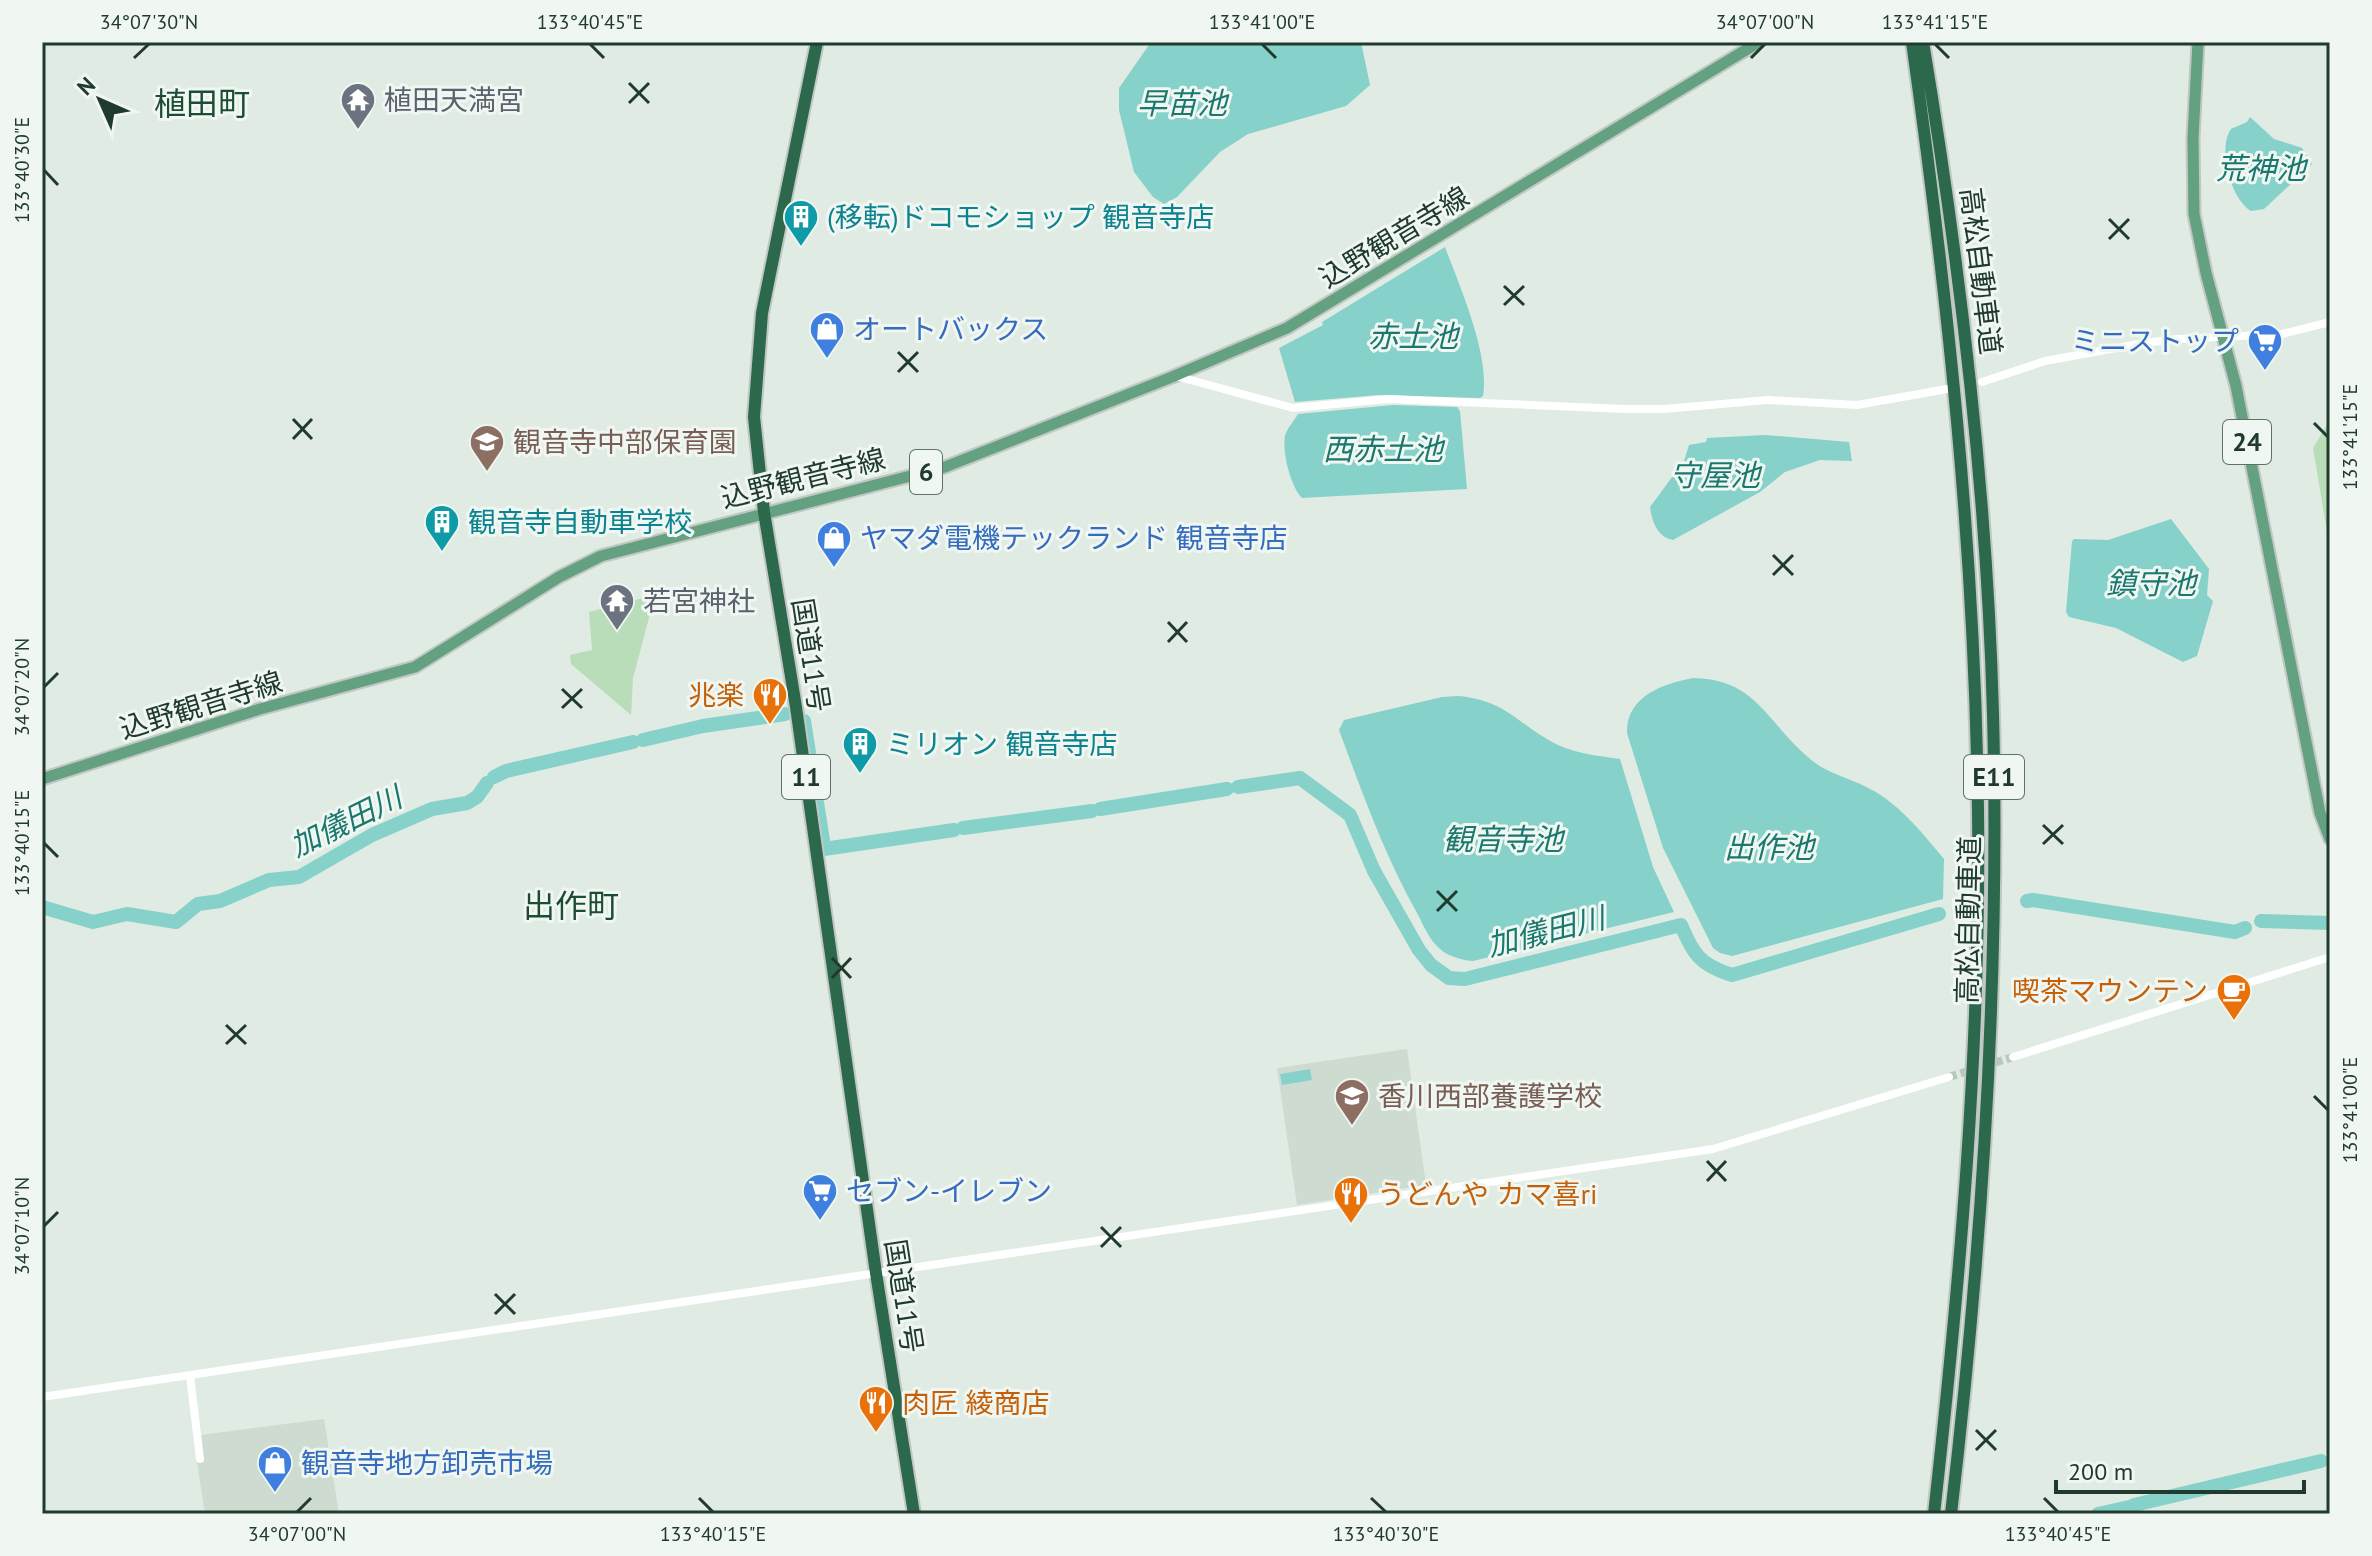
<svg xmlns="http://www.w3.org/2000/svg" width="2372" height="1556" viewBox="0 0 2372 1556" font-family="'PT Sans','Noto Sans JP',sans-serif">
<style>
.built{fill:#cedbd1}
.green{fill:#b8ddb8}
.water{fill:#86d1c9}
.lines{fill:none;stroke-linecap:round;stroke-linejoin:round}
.river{stroke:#86d1c9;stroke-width:14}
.minor-tunnel{stroke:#b9c8bf;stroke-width:8;stroke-dasharray:8 4;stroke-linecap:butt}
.major-casing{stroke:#c1c8c4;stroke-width:15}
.highway-casing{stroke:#c1c8c4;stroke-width:16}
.minor{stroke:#fff;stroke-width:8}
.major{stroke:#63a181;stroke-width:11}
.highway{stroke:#2c684b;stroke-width:12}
.ticks{fill:none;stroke:#203b2d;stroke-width:3}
.labels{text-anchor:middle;stroke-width:6;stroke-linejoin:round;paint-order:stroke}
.shield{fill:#f0f7f2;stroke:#5e7368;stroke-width:2}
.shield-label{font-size:26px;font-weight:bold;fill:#203b2d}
.worship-label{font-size:28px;fill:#5b616d;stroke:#f0f7f2;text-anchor:start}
.culture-label{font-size:28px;fill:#0d838f;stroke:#f0f7f2;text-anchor:start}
.street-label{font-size:28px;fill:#203b2d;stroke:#f0f7f2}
.shop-label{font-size:28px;fill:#366cbe;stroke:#f0f7f2;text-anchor:start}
.education-label{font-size:28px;fill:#785e54;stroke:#f0f7f2;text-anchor:start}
.food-label{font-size:28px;fill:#c56008;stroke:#f0f7f2;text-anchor:end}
.water-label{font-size:30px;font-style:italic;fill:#1a786e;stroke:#f0f7f2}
.quarter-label{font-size:32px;fill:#1c4d34;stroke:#f0f7f2}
.neatline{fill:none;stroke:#203b2d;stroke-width:3}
.ticks-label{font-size:20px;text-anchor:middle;fill:#203b2d}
</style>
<rect width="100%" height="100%" fill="#dfebe3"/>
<path class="built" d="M 1407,1049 L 1426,1185 L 1297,1205 L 1277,1068 Z
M 324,1419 L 339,1514 L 205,1514 L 193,1436 Z"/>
<path class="green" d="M 2330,420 L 2330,549 L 2313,448 Z
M 655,595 L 633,678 L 631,715 L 571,664 L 570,655 L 592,650 L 589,612 Z"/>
<path class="water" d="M 1151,42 L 1361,42 L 1370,85 L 1346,106 L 1248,134 L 1220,152 L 1177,197 L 1164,204 L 1153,197 L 1134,172 L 1119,110 L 1119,88 Z
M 2250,117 L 2274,139 L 2302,148 L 2312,164 L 2264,209 L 2251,211 C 2231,199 2217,149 2231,129 L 2247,122 Z
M 1445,247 C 1460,287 1490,355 1483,396 L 1480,398 L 1379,395 L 1295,402 L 1279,348 L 1323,325 L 1322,322 Z
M 1393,405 L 1457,407 L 1460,411 L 1467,489 L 1302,498 C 1291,487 1282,453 1285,436 C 1287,428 1294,421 1298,414 Z
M 1765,435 L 1849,442 L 1852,461 L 1820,460 L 1785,472 L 1760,492 L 1673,540 C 1657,537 1652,521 1650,507 L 1684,461 L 1689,445 L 1706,442 L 1707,438 Z
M 2171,519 L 2209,569 L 2207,595 L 2213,601 L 2197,656 L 2183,662 L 2116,628 L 2069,617 L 2066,612 L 2072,541 L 2074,539 L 2108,540 Z
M 1693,678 C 1757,679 1766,722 1809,758 C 1828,775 1852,778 1874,791 C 1903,808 1923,834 1944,859 L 1943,899 L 1732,956 L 1720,953 L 1713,948 L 1663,848 L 1627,733 C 1626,696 1663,684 1693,678 Z
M 1458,696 C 1507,700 1519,726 1558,745 C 1577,754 1600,756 1620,759 L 1653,867 L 1674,912 L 1473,961 C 1459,960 1444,955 1435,944 C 1427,935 1422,922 1416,911 C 1384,854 1362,792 1339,730 L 1344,720 L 1442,697 Z
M 1310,1069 L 1312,1080 L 1282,1085 L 1280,1074 Z"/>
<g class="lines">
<path class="river" d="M 804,721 L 823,840
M 643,740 L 703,726 L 785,714
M 494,777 L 506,771 L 633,742
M 1238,787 L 1300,778 L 1350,815 L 1374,871 L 1419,950 L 1431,965 L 1449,978 L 1465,979 L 1681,925 C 1693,954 1700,965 1732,975 L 1939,914
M 1100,809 L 1227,789
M 963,828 L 1092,811
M 824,849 L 954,830
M 2027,901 L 2033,900 L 2235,932 L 2245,928
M 42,907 L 93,922 L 127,914 L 176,922 L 198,904 L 220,901 L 269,880 L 299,877 L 372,835 L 432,809 L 467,803 L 477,797 L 487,783
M 2261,921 L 2330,923
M 2134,1505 L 2321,1461
M 2098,1514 L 2129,1507"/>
<path class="minor-tunnel" d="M 1949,1077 L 2013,1057"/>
<defs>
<path id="major" d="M 2198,42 L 2193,138 L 2194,214 L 2206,273 L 2236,386 L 2320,813 L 2330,839
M 42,779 L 260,709 L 415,667 L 559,577 L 601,556 L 945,467 L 1172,377 L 1287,328 L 1759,42"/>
<path id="highway" d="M 817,42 L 762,313 L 754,417 L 764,512 L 796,707 L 876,1273 L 914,1514
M 1912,42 C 1948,299 1975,551 1978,811 C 1981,1045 1960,1281 1934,1514
M 1923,42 C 1960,264 1987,488 1993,714 C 2000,980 1982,1249 1951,1514"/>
</defs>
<use href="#major" class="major-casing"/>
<use href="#highway" class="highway-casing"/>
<path class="minor" d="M 1176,376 L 1293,408 L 1388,399 L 1625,409 L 1663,409 L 1768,400 L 1857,405 L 1947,389
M 1982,382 L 2045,361 L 2144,343 L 2178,339 L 2282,334 L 2330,322
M 2013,1057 L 2330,957
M 190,1376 L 200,1459
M 42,1397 L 1713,1149 L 1949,1077"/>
<use href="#major" class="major"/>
<use href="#highway" class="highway"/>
</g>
<path class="ticks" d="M 590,44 L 604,58M 1262,44 L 1276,58M 1935,44 L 1949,58M 134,58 L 149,44M 1751,58 L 1765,44M 629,83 L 649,103M 629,103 L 649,83M 44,170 L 58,185M 2109,219 L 2129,239M 2109,239 L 2129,219M 1504,286 L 1524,305M 1504,305 L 1524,286M 898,352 L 918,372M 898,372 L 918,352M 293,419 L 312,439M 2314,423 L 2328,437M 293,439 L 312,419M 1773,555 L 1793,575M 1773,575 L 1793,555M 1168,622 L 1187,642M 1168,642 L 1187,622M 44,687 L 58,673M 562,689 L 582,708M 562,708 L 582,689M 2043,825 L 2063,844M 44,843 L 58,857M 2043,844 L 2063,825M 1437,891 L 1457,911M 1437,911 L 1457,891M 832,958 L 851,978M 832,978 L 851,958M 226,1025 L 246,1044M 226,1044 L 246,1025M 2314,1096 L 2328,1110M 1707,1161 L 1726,1181M 1707,1181 L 1726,1161M 44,1226 L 58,1212M 1101,1227 L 1121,1247M 1101,1247 L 1121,1227M 495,1294 L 515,1314M 495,1314 L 515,1294M 1976,1430 L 1996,1450M 1976,1450 L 1996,1430M 699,1498 L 713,1512M 1371,1498 L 1386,1512M 2044,1498 L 2058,1512M 297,1512 L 311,1498"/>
<defs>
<symbol id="temple-pin" viewBox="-11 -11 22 30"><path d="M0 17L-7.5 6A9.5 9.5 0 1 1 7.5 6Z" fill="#6b7280" stroke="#f0f7f2"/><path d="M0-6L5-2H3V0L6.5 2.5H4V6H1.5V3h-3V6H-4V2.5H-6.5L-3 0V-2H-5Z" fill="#fff"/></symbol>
<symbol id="building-pin" viewBox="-11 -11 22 30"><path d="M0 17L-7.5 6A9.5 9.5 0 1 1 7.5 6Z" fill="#0f9aa8" stroke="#f0f7f2"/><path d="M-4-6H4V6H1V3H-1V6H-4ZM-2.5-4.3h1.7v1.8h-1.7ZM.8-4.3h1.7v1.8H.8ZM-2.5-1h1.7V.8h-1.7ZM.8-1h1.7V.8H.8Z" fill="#fff"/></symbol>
<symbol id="shop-pin" viewBox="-11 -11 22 30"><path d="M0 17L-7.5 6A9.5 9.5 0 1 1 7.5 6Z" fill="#3f7fe0" stroke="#f0f7f2"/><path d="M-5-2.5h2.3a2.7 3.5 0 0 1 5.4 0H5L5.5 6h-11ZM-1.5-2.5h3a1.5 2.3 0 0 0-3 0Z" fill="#fff"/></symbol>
<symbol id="supermarket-pin" viewBox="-11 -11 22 30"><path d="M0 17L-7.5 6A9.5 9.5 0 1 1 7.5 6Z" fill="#3f7fe0" stroke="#f0f7f2"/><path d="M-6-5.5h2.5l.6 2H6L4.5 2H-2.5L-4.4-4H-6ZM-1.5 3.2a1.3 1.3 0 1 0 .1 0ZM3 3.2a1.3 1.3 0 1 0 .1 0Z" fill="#fff"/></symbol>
<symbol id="school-pin" viewBox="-11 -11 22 30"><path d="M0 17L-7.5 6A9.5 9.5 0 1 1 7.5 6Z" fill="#8d6e63" stroke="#f0f7f2"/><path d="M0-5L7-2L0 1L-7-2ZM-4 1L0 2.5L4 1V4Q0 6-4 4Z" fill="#fff"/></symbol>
<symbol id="restaurant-pin" viewBox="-11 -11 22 30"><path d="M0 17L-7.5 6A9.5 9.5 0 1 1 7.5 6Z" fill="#e8710a" stroke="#f0f7f2"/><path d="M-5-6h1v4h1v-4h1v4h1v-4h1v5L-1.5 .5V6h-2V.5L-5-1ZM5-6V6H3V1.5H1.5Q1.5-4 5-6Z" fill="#fff"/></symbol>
<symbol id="cafe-pin" viewBox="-11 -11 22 30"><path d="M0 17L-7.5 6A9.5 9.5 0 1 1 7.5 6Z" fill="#e8710a" stroke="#f0f7f2"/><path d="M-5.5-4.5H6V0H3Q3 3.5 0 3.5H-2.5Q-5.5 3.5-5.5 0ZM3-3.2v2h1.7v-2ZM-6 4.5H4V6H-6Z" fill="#fff"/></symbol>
</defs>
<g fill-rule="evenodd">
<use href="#temple-pin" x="338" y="80" width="40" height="54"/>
<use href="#building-pin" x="781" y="197" width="40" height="54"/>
<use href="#shop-pin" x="807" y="309" width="40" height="54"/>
<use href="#supermarket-pin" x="2245" y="321" width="40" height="54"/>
<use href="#school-pin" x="467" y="422" width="40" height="54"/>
<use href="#building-pin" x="422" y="502" width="40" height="54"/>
<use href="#shop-pin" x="814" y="518" width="40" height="54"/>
<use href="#temple-pin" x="597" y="581" width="40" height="54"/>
<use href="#restaurant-pin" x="750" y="675" width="40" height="54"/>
<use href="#building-pin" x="840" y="724" width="40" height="54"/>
<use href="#cafe-pin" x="2214" y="971" width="40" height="54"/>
<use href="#school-pin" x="1332" y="1076" width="40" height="54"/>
<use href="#supermarket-pin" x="800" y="1171" width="40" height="54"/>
<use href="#restaurant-pin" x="1331" y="1174" width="40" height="54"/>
<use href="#restaurant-pin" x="856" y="1383" width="40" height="54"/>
<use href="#shop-pin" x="255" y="1443" width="40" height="54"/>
</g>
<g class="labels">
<g class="shield">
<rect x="2223" y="420" width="48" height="44" rx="6"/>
<rect x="910" y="450" width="32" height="44" rx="6"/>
<rect x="782" y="755" width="48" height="44" rx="6"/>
<rect x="1964" y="755" width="60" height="44" rx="6"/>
</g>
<g class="shield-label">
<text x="2247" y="451">24</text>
<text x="926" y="481">6</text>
<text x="806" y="786">11</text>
<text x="1994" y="786">E11</text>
</g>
<g class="worship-label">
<text x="384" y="110">植田天満宮</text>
<text x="643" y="611">若宮神社</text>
</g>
<g class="culture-label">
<text x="827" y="227">(移転)ドコモショップ 観音寺店</text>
<text x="468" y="532">観音寺自動車学校</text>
<text x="886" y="754">ミリオン 観音寺店</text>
</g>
<g class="street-label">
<text transform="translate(1394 237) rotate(-31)" y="10">込野観音寺線</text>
<text transform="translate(1981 271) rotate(83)" y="10">高松自動車道</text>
<text transform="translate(803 478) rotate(-14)" y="10">込野観音寺線</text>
<text transform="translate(811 655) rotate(81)" y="10">国道11号</text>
<text transform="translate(201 705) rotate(-17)" y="10">込野観音寺線</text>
<text transform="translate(1968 920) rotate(-89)" y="10">高松自動車道</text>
<text transform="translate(904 1296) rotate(81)" y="10">国道11号</text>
</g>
<g class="shop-label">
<text x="853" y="339">オートバックス</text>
<text x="2239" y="351" text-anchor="end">ミニストップ</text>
<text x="860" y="548">ヤマダ電機テックランド 観音寺店</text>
<text x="846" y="1201">セブン-イレブン</text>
<text x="301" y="1473">観音寺地方卸売市場</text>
</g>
<g class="education-label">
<text x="513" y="452">観音寺中部保育園</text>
<text x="1378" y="1106">香川西部養護学校</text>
</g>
<g class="food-label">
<text x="744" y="705">兆楽</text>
<text x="2208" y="1001">喫茶マウンテン</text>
<text x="1377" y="1204" text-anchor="start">うどんや カマ喜ri</text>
<text x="902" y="1413" text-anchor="start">肉匠 綾商店</text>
</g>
<g class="water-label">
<text x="1182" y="114">早苗池</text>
<text x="2261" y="179">荒神池</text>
<text x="1413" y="347">赤土池</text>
<text x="1383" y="460">西赤土池</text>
<text x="1715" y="486">守屋池</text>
<text x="2151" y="594">鎮守池</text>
<text transform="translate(346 822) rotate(-26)" y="10">加儀田川</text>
<text x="1503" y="850">観音寺池</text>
<text x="1769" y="858">出作池</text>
<text transform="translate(1546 932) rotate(-14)" y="10">加儀田川</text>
</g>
<g class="quarter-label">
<text x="202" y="115">植田町</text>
<text x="571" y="917">出作町</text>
</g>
</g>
<rect width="2372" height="1556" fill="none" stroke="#f0f7f2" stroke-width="88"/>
<g transform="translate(100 100) rotate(315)" stroke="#f0f7f2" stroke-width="6" paint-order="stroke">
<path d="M0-6L14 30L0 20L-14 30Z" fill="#203b2d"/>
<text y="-12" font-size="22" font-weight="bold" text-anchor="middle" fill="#203b2d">N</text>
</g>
<path d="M2056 1480v12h248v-12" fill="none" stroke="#203b2d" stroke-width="4"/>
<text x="2068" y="1480" font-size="24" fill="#203b2d" stroke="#f0f7f2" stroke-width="6" paint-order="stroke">200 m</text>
<rect x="44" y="44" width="2284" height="1468" class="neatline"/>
<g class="ticks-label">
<text x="149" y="29">34°07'30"N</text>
<text x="590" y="29">133°40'45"E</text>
<text x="1262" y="29">133°41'00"E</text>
<text x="1765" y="29">34°07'00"N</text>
<text x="1935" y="29">133°41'15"E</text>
<text transform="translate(22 170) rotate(-90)" y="7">133°40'30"E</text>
<text transform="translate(2350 437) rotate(-90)" y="7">133°41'15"E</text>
<text transform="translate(22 687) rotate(-90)" y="7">34°07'20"N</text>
<text transform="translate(22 843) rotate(-90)" y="7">133°40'15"E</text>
<text transform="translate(2350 1110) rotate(-90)" y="7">133°41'00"E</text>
<text transform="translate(22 1226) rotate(-90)" y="7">34°07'10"N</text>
<text x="297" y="1541">34°07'00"N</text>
<text x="713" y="1541">133°40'15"E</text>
<text x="1386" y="1541">133°40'30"E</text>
<text x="2058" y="1541">133°40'45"E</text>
</g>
</svg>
